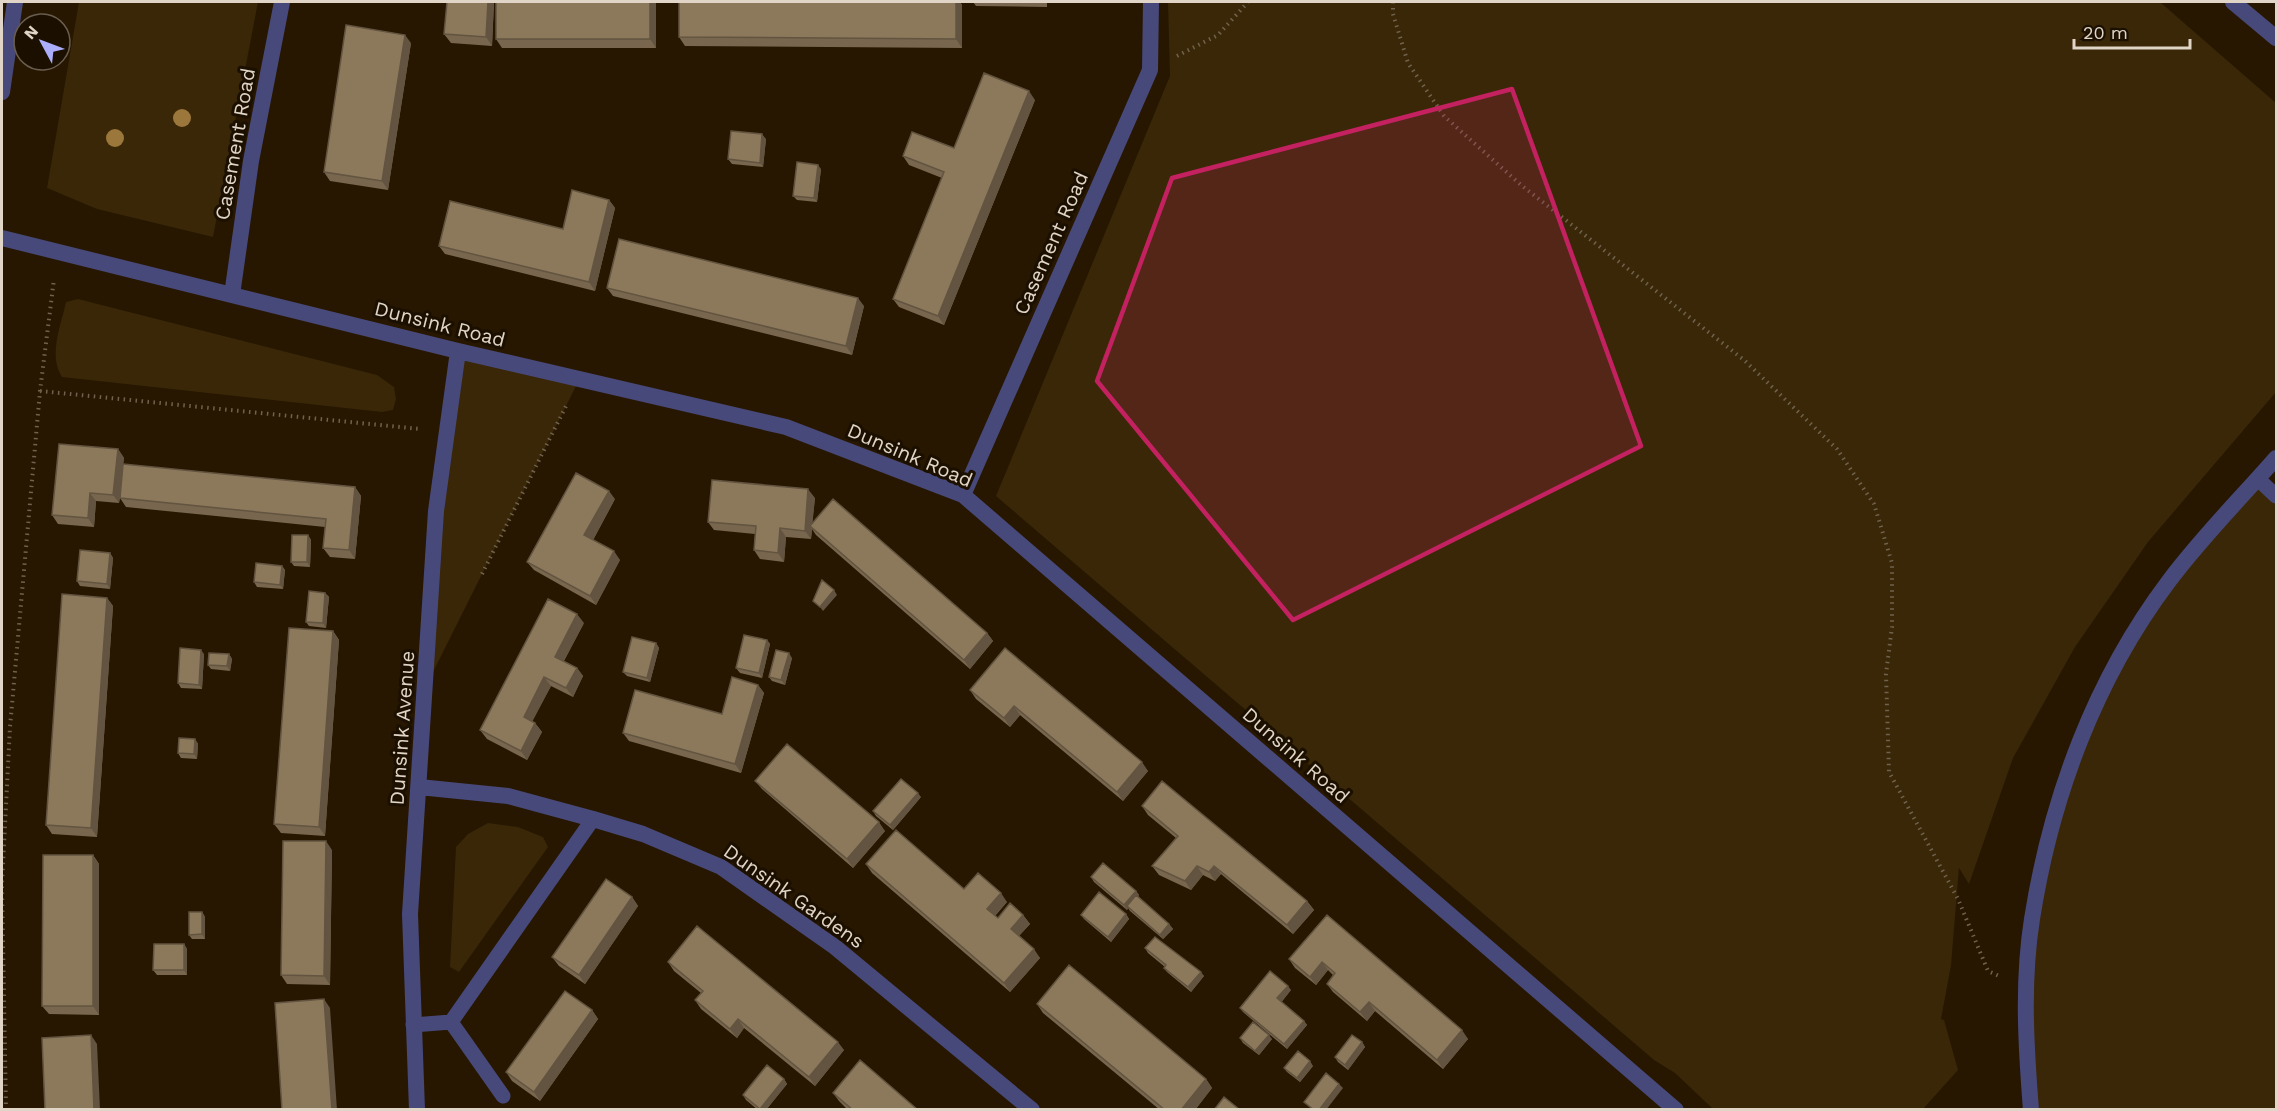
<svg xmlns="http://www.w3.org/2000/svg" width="2278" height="1111" viewBox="0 0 2278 1111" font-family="'Work Sans',sans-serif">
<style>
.green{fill:#392707}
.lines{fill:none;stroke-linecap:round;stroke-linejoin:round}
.path{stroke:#70624e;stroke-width:4;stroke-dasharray:1.5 4.5;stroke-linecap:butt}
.service{stroke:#48497b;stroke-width:15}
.minor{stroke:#48497b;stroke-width:16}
.tertiary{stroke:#48497b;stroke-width:16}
.tree{fill:#9c773c}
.wall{fill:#78674e}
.shaded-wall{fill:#625440}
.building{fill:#8c785b;stroke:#625440;stroke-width:1.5}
.marked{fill:#c42160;fill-opacity:0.2;stroke:#c42160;stroke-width:4.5;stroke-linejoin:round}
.labels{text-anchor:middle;stroke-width:6;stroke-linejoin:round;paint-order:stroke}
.street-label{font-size:20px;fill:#e0d5c6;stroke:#1b0f00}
</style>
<rect width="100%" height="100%" fill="#271700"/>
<path class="green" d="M 79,2 L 258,2 L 213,237 L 97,209 L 47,188 Z
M 1168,2 L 2160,2 L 2276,103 L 2276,392 L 2148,542 L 2075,647 L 2013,758 L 1969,884 L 1959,868 L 1951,965 L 1941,1019 L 1944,1020 L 1958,1070 L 1923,1109 L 1713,1109 L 1675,1073 L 1654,1060 L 996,496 L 1170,76 Z
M 78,299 L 377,375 L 394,387 L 396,399 L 393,410 L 382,412 L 62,377 C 48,356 61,325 66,302 Z
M 458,351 L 579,380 L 426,686 Z
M 2258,483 L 2276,500 L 2276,1109 L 2032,1110 L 2035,901 L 2083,735 L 2170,582 Z
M 488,823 L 518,827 L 543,837 L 548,847 L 459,972 L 450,967 L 456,847 L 468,834 Z"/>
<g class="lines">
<path class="path" d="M 1393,2 L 1393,14 L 1408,63 L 1444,116 L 1521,185 L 1744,360 L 1837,449 L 1874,504 L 1892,563 L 1892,627 L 1886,674 L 1889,772 L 1958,899 L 1988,971 L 1999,976
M 1177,56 L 1218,35 L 1248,2
M 40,391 L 420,429
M 482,574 L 567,404
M 6,1110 L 2,884 L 10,727 L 40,391 L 54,279"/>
<path class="service" d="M 2258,479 L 2276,496
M 451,1022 L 503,1096
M 413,1025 L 451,1022 L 593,819"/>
<path class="minor" d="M 2,238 L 458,351 L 786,427 L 963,495 L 1676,1110
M 232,295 L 251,161 L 282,2
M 963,495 L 1150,70 L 1151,2
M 419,787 L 508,796 L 593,819 L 643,834 L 721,867 L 835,947 L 1032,1110
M 417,1110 L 410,914 L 436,511 L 458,351"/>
<path class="tertiary" d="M 2233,2 L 2276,38
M 2,92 L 15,2
M 2031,1110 C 2026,1047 2022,982 2032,919 C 2051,798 2095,679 2169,581 C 2201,538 2241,498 2276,458"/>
</g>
<g class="tree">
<circle cx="182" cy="118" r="9"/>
<circle cx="115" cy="138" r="9"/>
</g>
<path class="wall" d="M 494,2 L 492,46 L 451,43 L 444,34 Z
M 496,2 L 656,2 L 656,48 L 502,48 L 496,39 Z
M 956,2 L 960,2 L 962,5 L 962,48 L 685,46 L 679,37 Z
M 973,2 L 1047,2 L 1047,7 L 976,6 Z
M 411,43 L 388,190 L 330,181 L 324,172 Z
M 1035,100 L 944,325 L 899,307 L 893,299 L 942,178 L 909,165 L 903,156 L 954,148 Z
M 766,139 L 763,167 L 732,164 L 728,159 Z
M 821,169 L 817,202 L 797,200 L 793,196 Z
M 609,200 L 615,208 L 595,291 L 445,254 L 439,246 L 563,229 Z
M 607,288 L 864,306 L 852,355 L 613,296 Z
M 118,449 L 124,458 L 123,464 L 355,487 L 361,496 L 355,559 L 330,557 L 323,548 L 325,527 L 126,507 L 120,498 L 119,503 L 96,501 L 94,527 L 58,524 L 52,515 Z
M 815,498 L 812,523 L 987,633 L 993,641 L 970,669 L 816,535 L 812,529 L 811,539 L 786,537 L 784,562 L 760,559 L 754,550 L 755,534 L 714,530 L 708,522 Z
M 615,499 L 593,540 L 620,560 L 596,605 L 534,570 L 527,562 Z
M 308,535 L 311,540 L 310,567 L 294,566 L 291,562 Z
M 110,553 L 113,558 L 110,589 L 80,586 L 77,581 Z
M 282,566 L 285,570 L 283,589 L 257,587 L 254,582 Z
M 325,593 L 329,597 L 326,628 L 309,626 L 306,622 Z
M 107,598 L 113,606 L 97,837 L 52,834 L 46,825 Z
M 584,623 L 564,661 L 577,668 L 583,676 L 573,697 L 551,686 L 532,721 L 535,723 L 542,732 L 527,760 L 487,739 L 480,730 Z
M 333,631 L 339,640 L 325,836 L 281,833 L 274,824 Z
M 767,640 L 770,644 L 762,678 L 740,673 L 736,668 Z
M 656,643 L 659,648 L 650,682 L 627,676 L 623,672 Z
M 1005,648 L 1148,771 L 1123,801 L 1020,715 L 1010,727 L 976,699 L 970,690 Z
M 204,654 L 202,689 L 181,688 L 178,683 Z
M 229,654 L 232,659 L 230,671 L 211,669 L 208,665 Z
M 792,658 L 785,685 L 772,681 L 769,677 Z
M 758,685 L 764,693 L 741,773 L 629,741 L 623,733 L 722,714 Z
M 195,739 L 198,744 L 197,759 L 181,758 L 178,753 Z
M 755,781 L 885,831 L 853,868 L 762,789 Z
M 921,797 L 893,830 L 876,816 L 873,811 Z
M 1142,806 L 1307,901 L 1314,910 L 1293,934 L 1221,874 L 1215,881 L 1203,875 L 1191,890 L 1159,875 L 1152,866 L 1176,838 L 1148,815 Z
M 332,850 L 330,985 L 287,984 L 281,975 Z
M 93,855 L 99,864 L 99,1015 L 49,1014 L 42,1006 Z
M 866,864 L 964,889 L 1007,902 L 995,916 L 998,918 L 1023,915 L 1030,924 L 1019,936 L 1040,958 L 1010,992 L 872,873 Z
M 1091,877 L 1136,891 L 1139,895 L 1138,896 L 1169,924 L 1173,929 L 1163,939 L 1130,911 L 1128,908 L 1127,910 L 1094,882 Z
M 632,897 L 638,906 L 585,984 L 559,966 L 552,957 Z
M 202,912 L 205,917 L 205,939 L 192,939 L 189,935 Z
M 1126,914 L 1129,919 L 1111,942 L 1084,919 L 1081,915 Z
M 1327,915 L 1468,1039 L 1443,1069 L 1375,1011 L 1367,1021 L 1333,992 L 1327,984 L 1333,975 L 1328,970 L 1316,985 L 1295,968 L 1289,959 Z
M 184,944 L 187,949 L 187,975 L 157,975 L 153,970 Z
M 1145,948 L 1204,976 L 1191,992 L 1167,972 L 1164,968 L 1165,967 L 1148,953 Z
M 668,962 L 844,1050 L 815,1086 L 744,1028 L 737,1038 L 701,1009 L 695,1000 L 701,993 L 674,971 Z
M 1291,990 L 1281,1002 L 1304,1021 L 1307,1025 L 1287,1049 L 1243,1012 L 1240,1008 Z
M 1037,1004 L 1206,1079 L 1212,1088 L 1195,1110 L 1160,1110 L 1043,1013 Z
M 592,1010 L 598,1019 L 540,1101 L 512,1081 L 506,1072 Z
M 1240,1038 L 1272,1039 L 1259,1055 L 1243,1043 Z
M 1362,1042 L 1365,1047 L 1348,1070 L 1338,1062 L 1335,1057 Z
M 1313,1066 L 1300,1082 L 1287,1072 L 1284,1068 Z
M 784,1079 L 787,1084 L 766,1110 L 758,1110 L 746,1100 L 743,1095 Z
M 833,1093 L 918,1110 L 848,1110 L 839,1101 Z"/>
<path class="shaded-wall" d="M 488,2 L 494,2 L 492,46 L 486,37 Z
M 650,2 L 656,2 L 656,48 L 650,39 Z
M 956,2 L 960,2 L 962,5 L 962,48 L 956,39 Z
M 405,35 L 411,43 L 388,190 L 382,181 Z
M 1029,91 L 1035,100 L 944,325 L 938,316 Z
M 762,134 L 766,139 L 763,167 L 760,163 Z
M 818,165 L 821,169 L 817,202 L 814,198 Z
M 609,200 L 615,208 L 595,291 L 589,282 Z
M 858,298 L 864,306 L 852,355 L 846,346 Z
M 118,449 L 124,458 L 119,503 L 113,495 Z
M 355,487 L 361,496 L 355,559 L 349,550 Z
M 808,489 L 815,498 L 812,528 L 810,526 L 812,529 L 811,539 L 805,531 Z
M 609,491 L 615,499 L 591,544 L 584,535 Z
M 90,493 L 96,501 L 94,527 L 88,518 Z
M 780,528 L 786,537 L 784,562 L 778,553 Z
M 308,535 L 311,540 L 310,567 L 307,562 Z
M 614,551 L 620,560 L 596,605 L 590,596 Z
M 110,553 L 113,558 L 110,589 L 107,584 Z
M 282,566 L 285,570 L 283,589 L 280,585 Z
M 834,590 L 837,595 L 823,611 L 820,607 Z
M 325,593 L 329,597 L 326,628 L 323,623 Z
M 107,598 L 113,606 L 97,837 L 91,828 Z
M 577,614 L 584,623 L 561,666 L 555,657 Z
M 333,631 L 339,640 L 325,836 L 319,827 Z
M 987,633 L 993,641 L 970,669 L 964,660 Z
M 767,640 L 770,644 L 762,678 L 759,673 Z
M 656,643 L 659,648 L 650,682 L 647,678 Z
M 201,650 L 204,654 L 202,689 L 199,685 Z
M 789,653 L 792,658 L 785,685 L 781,680 Z
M 229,654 L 232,659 L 230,671 L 227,666 Z
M 577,668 L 583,676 L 573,697 L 566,688 Z
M 544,677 L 551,686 L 530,726 L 524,717 Z
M 758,685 L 764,693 L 741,773 L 735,764 Z
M 1014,706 L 1020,715 L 1010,727 L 1004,718 Z
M 535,723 L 542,732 L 527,760 L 521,751 Z
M 195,739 L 198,744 L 197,759 L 194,754 Z
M 1142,762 L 1148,771 L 1123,801 L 1117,792 Z
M 918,793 L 921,797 L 893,830 L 890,825 Z
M 879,822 L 885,831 L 853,868 L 847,859 Z
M 326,841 L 332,850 L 330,985 L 324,976 Z
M 93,855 L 99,864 L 99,1015 L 93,1006 Z
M 1197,866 L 1203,875 L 1191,890 L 1185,881 Z
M 1214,866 L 1221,874 L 1215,881 L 1209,872 Z
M 1136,891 L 1139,895 L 1127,910 L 1124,905 Z
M 1001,893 L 1007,902 L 993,918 L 987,909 Z
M 632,897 L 638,906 L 585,984 L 579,975 Z
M 1307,901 L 1314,910 L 1293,934 L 1287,925 Z
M 202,912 L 205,917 L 205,939 L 202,934 Z
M 1126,914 L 1129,919 L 1111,942 L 1108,937 Z
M 1023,915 L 1030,924 L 1017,938 L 1011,929 Z
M 1169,924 L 1173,929 L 1163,939 L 1160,935 Z
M 184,944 L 187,949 L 187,975 L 184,970 Z
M 1034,949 L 1040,958 L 1010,992 L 1004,983 Z
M 1322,962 L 1328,970 L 1316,985 L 1310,977 Z
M 1201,972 L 1204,976 L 1191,992 L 1188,987 Z
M 1288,986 L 1291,990 L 1281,1003 L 1277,998 Z
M 324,999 L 330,1008 L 337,1110 L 332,1110 Z
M 1369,1002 L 1375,1011 L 1367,1021 L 1360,1012 Z
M 592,1010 L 598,1019 L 540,1101 L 534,1092 Z
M 738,1019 L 744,1028 L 737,1038 L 730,1029 Z
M 1304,1021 L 1307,1025 L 1287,1049 L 1284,1044 Z
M 1462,1030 L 1468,1039 L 1443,1069 L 1437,1060 Z
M 91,1035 L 97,1044 L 100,1110 L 94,1110 Z
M 1269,1035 L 1272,1039 L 1259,1055 L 1255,1051 Z
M 838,1042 L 844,1050 L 815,1086 L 809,1077 Z
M 1362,1042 L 1365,1047 L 1348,1070 L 1345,1065 Z
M 1310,1061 L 1313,1066 L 1300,1082 L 1297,1078 Z
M 784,1079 L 787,1084 L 766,1110 L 760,1110 Z
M 1206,1079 L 1212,1088 L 1195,1110 L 1181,1110 Z
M 1339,1084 L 1343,1088 L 1326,1110 L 1319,1110 Z"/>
<path class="building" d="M 447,2 L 488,2 L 486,37 L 444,34 Z
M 496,2 L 650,2 L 650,39 L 496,39 Z
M 679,2 L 956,2 L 956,39 L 679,37 Z
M 346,25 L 405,35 L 382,181 L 324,172 Z
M 984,73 L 1029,91 L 938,316 L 893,299 L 944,172 L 903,156 L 912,132 L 954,148 Z
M 731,131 L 762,134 L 760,163 L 728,159 Z
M 797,162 L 818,165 L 814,198 L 793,196 Z
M 572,190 L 609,200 L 589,282 L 439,246 L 450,201 L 563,229 Z
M 619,239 L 858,298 L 846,346 L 607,288 Z
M 59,444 L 118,449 L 113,495 L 90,493 L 88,518 L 52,515 Z
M 123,464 L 355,487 L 349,550 L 323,548 L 326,519 L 120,498 Z
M 576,473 L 609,491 L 584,535 L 614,551 L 590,596 L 527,562 Z
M 712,480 L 808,489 L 805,531 L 780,528 L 778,553 L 754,550 L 756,526 L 708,522 Z
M 833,499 L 987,633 L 964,660 L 810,526 Z
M 292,535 L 308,535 L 307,562 L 291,562 Z
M 80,550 L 110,553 L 107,584 L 77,581 Z
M 256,563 L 282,566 L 280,585 L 254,582 Z
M 822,580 L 834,590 L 820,607 L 813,601 Z
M 309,591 L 325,593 L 323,623 L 306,622 Z
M 62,594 L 107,598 L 91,828 L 46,825 Z
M 548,599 L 577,614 L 555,657 L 577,668 L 566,688 L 544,677 L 524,717 L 535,723 L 521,751 L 480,730 Z
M 289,628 L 333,631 L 319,827 L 274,824 Z
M 744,635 L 767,640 L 759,673 L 736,668 Z
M 632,637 L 656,643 L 647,678 L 623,672 Z
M 180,648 L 201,650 L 199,685 L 178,683 Z
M 1005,648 L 1142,762 L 1117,792 L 1014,706 L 1004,718 L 970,690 Z
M 776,650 L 789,653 L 781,680 L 769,677 Z
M 209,653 L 229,654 L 227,666 L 208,665 Z
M 732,677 L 758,685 L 735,764 L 623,733 L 635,690 L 722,714 Z
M 179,738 L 195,739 L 194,754 L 178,753 Z
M 787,744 L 879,822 L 847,859 L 755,781 Z
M 901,779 L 918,793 L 890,825 L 873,811 Z
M 1162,781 L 1307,901 L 1287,925 L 1214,866 L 1209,872 L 1197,866 L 1185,881 L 1152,866 L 1178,836 L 1142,806 Z
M 896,830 L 964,889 L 978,873 L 1001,893 L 987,909 L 998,918 L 1010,903 L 1023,915 L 1011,929 L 1034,949 L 1004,983 L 866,864 Z
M 283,841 L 326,841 L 324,976 L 281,975 Z
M 43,855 L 93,855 L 93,1006 L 42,1006 Z
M 1103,863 L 1136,891 L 1124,905 L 1091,877 Z
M 606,879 L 632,897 L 579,975 L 552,957 Z
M 1099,892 L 1126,914 L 1108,937 L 1081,915 Z
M 1136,895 L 1169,924 L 1160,935 L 1127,906 Z
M 189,912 L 202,912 L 202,934 L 189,935 Z
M 1327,915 L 1462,1030 L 1437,1060 L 1369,1002 L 1360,1012 L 1327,984 L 1335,973 L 1322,962 L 1310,977 L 1289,959 Z
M 697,926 L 838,1042 L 809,1077 L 738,1019 L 730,1029 L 695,1000 L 703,991 L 668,962 Z
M 1155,937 L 1201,972 L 1188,987 L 1164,968 L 1166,965 L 1145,948 Z
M 154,944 L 184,944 L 184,970 L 153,970 Z
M 1069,965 L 1206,1079 L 1181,1110 L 1165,1110 L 1037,1004 Z
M 1270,971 L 1288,986 L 1277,998 L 1304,1021 L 1284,1044 L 1240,1008 Z
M 565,991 L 592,1010 L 534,1092 L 506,1072 Z
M 324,999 L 332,1110 L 282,1110 L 275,1003 Z
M 1253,1022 L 1269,1035 L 1255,1051 L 1240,1038 Z
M 91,1035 L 94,1110 L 45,1110 L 42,1038 Z
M 1352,1035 L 1362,1042 L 1345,1065 L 1335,1057 Z
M 1298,1051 L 1310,1061 L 1297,1078 L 1284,1068 Z
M 860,1060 L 918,1110 L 853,1110 L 833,1093 Z
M 767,1065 L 784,1079 L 760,1109 L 743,1095 Z
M 1326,1073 L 1339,1084 L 1319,1110 L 1314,1110 L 1304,1102 Z
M 1224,1097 L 1240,1110 L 1214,1110 Z"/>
<path class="marked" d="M 1512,89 L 1641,446 L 1293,620 L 1097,381 L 1172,178 Z"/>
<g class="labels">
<g class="street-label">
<text transform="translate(235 144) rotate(-80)" y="7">Casement Road</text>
<text transform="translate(1051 243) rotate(-66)" y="7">Casement Road</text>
<text transform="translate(440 324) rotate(14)" y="7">Dunsink Road</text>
<text transform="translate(910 455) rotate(23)" y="7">Dunsink Road</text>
<text transform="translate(402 728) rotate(-86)" y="7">Dunsink Avenue</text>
<text transform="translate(1296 755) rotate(41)" y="7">Dunsink Road</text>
<text transform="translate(794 896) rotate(35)" y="7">Dunsink Gardens</text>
</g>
</g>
<rect width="2278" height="1111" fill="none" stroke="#e0d5c6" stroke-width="6"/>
<g transform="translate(42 42) rotate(311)"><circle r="28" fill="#1b0f00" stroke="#6a5e4f" stroke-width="1.5"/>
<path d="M0-4.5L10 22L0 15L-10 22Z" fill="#abaffb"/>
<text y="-9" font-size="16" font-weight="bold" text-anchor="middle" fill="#e0d5c6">N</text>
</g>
<path d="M2074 39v9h116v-9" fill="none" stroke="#e0d5c6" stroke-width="3"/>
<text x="2083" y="39" font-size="18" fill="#e0d5c6" stroke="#1b0f00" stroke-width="4.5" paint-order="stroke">20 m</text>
</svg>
